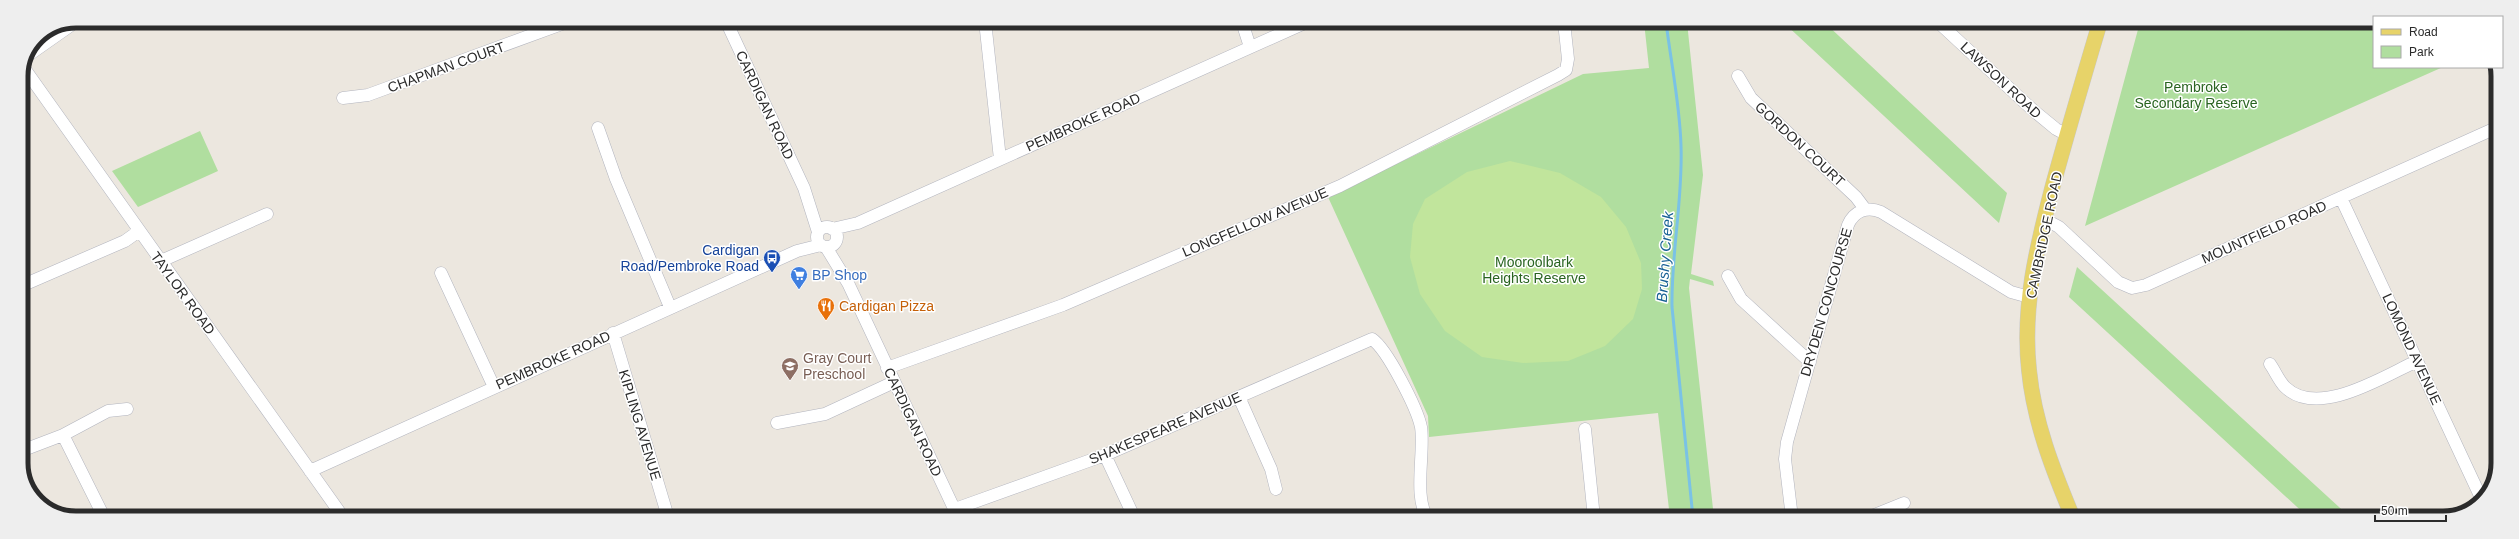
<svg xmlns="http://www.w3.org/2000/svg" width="2519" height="539" viewBox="0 0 2519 539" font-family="Arial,sans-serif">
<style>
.green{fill:#b0de9f}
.pitch{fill:#c1e59c}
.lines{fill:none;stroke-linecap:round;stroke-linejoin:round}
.stream{stroke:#7ac2e6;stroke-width:3}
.minor-casing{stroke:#b2b4be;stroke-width:13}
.major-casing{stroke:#c8c8c8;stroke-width:16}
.minor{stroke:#fff;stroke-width:12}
.major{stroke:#e7d369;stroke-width:15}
.labels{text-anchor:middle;stroke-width:3;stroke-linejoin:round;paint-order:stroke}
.street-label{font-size:14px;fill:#2b2b2b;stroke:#fff}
.park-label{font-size:14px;fill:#296420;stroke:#fff}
.transit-label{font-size:14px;fill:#164399;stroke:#fff;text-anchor:end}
.shop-label{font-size:14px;fill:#366cbe;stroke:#fff;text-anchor:start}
.food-label{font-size:14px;fill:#c56008;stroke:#fff;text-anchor:start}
.education-label{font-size:14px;fill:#785e54;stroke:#fff;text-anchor:start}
.water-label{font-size:15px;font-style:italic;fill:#176094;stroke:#fff}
.rim{fill:none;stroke:#2b2b2b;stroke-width:5}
</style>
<rect width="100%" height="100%" fill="#ece7df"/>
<path class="green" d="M 1644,22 L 1687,22 L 1703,175 L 1691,274 L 1713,281 L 1714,286 L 1690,279 L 1689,288 L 1714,518 L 1670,518 L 1658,413 L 1429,437 L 1428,416 L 1328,197 L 1583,74 L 1649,68 Z
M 1783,22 L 1824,22 L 2007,193 L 1999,223 Z
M 2140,22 L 2374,22 L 2374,67 L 2443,67 L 2085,226 Z
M 200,131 L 218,171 L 138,207 L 112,171 Z
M 2077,267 L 2351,518 L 2309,518 L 2069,297 Z"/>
<path class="pitch" d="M 1510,161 L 1560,173 L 1601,197 L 1626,227 L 1641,263 L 1642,289 L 1633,319 L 1605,346 L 1568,361 L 1523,363 L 1482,357 L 1445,331 L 1420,294 L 1410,257 L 1413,224 L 1425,199 L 1467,172 Z"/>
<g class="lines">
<path class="stream" d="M 1666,22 C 1671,63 1680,105 1681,146 C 1683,200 1671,253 1672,307 L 1693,518"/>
<defs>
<path id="minor" d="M 726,21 L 804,188 L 818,232
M 985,21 L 1000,159
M 1242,22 L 1250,47
M 1938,22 L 2034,111 L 2056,129 L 2067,135
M 30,54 L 77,21
M 2494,67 L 2498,75
M 24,68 L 343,517
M 1738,76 L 1751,98 L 1856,197 L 1865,209
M 343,98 L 368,95 L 570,21
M 598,128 L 616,179 L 670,307
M 2341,198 L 2482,500
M 2044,219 L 2059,227 L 2118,282 L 2132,288 L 2146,285 L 2498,127
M817 237a10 10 0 1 1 20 0a10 10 0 1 1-20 0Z
M 832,229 L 858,223 L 1307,22
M 826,247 L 848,283 L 958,517
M 161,261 L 267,214
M 441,273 L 494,387
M 1728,276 L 1741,299 L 1810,362
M 21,286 L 125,241 L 139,231
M 613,333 L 668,517
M 2270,364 C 2275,371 2279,381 2285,387 C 2318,419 2384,376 2417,361
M 887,368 L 1063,305 L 1340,186 L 1558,75 L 1566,70 L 1568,59 L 1564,22
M 1239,397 L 1271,469 L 1276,489
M 777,423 L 825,414 L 894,382
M 1585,429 L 1594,518
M 63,435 L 108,411 L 127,409
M 21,451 L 63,435 L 104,517
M 1105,455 L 1134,517
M 310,471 L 797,251 L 821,245
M 955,509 L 1105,455 L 1372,339 C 1387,349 1417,408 1421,427 C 1425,451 1413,499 1428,518
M 1792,518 L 1785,459 L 1787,442 L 1848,225 C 1854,211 1867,206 1881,212 L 2011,292 L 2029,297
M 1867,518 L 1904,503"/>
<path id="major" d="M 2073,518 C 2053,470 2034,422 2029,370 C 2022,307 2037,246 2053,185 C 2068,130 2084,76 2100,22"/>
</defs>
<use href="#minor" class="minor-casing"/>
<use href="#major" class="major-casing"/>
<use href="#minor" class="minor"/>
<use href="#major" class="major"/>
</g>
<defs>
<symbol id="bus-pin" viewBox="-11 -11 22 30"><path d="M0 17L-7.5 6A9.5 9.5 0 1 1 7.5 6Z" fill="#1a4fb4" stroke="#fff"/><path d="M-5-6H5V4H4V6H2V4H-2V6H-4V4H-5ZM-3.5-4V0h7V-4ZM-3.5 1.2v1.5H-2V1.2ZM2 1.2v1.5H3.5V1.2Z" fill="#fff"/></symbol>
<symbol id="supermarket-pin" viewBox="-11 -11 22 30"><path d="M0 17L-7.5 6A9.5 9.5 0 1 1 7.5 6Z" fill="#3f7fe0" stroke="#fff"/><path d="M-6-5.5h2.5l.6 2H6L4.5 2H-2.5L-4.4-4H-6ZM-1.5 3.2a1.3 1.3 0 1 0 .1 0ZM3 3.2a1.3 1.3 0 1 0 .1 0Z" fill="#fff"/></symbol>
<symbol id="restaurant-pin" viewBox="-11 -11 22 30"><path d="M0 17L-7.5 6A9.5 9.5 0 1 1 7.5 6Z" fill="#e8710a" stroke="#fff"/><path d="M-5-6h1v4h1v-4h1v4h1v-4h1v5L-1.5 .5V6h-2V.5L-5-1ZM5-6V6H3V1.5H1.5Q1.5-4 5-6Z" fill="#fff"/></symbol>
<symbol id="school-pin" viewBox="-11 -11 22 30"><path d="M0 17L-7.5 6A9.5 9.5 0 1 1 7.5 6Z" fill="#8d6e63" stroke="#fff"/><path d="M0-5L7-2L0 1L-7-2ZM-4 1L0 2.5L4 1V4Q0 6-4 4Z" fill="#fff"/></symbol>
</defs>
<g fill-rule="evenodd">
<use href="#bus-pin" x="762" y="248" width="20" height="27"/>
<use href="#supermarket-pin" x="789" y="265" width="20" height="27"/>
<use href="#restaurant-pin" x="816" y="296" width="20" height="27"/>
<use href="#school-pin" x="780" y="356" width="20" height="27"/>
</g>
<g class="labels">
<g class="street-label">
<text transform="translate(446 67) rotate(-20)" y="5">CHAPMAN COURT</text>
<text transform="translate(2001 80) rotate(43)" y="5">LAWSON ROAD</text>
<text transform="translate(765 105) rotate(65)" y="5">CARDIGAN ROAD</text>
<text transform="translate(1083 122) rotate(-24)" y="5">PEMBROKE ROAD</text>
<text transform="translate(1800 144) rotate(43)" y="5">GORDON COURT</text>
<text transform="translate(1255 222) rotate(-23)" y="5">LONGFELLOW AVENUE</text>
<text transform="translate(2264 232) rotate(-24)" y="5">MOUNTFIELD ROAD</text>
<text transform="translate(2044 235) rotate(-78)" y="5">CAMBRIDGE ROAD</text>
<text transform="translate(183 293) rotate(54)" y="5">TAYLOR ROAD</text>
<text transform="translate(1826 302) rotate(-74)" y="5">DRYDEN CONCOURSE</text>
<text transform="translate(2412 349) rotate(65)" y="5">LOMOND AVENUE</text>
<text transform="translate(553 360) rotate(-24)" y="5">PEMBROKE ROAD</text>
<text transform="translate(913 422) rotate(65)" y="5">CARDIGAN ROAD</text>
<text transform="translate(640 425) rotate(73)" y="5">KIPLING AVENUE</text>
<text transform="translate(1165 428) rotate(-23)" y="5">SHAKESPEARE AVENUE</text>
</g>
<g class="park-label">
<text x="2196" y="92">Pembroke<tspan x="2196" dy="16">Secondary Reserve</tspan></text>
<text x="1534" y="267">Mooroolbark<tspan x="1534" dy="16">Heights Reserve</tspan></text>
</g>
<g class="transit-label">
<text x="759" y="255">Cardigan<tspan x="759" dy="16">Road/Pembroke Road</tspan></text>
</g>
<g class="shop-label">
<text x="812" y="280">BP Shop</text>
</g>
<g class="food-label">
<text x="839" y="311">Cardigan Pizza</text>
</g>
<g class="education-label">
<text x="803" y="363">Gray Court<tspan x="803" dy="16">Preschool</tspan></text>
</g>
<g class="water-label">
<text transform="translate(1665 257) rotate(-86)" y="5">Brushy Creek</text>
</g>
</g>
<path d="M0 0H2519V539H0ZM76 28H2443A48 48 0 0 1 2491 76V463A48 48 0 0 1 2443 511H76A48 48 0 0 1 28 463V76A48 48 0 0 1 76 28Z" fill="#eee" fill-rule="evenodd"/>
<path class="rim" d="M76 28H2443A48 48 0 0 1 2491 76V463A48 48 0 0 1 2443 511H76A48 48 0 0 1 28 463V76A48 48 0 0 1 76 28Z"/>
<rect x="2373" y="16" width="130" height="52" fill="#ffffff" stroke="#aaaaaa"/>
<rect x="2381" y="29" width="20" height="6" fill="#e7d369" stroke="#aaaaaa"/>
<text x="2409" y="36" font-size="12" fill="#2b2b2b">Road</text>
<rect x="2381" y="46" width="20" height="12" fill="#b0de9f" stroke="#aaaaaa"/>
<text x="2409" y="56" font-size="12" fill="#2b2b2b">Park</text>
<path d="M2375 515v6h71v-6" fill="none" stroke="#2b2b2b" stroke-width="2"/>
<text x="2381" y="515" font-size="12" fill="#2b2b2b" stroke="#ffffff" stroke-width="3" paint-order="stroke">50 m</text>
</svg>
